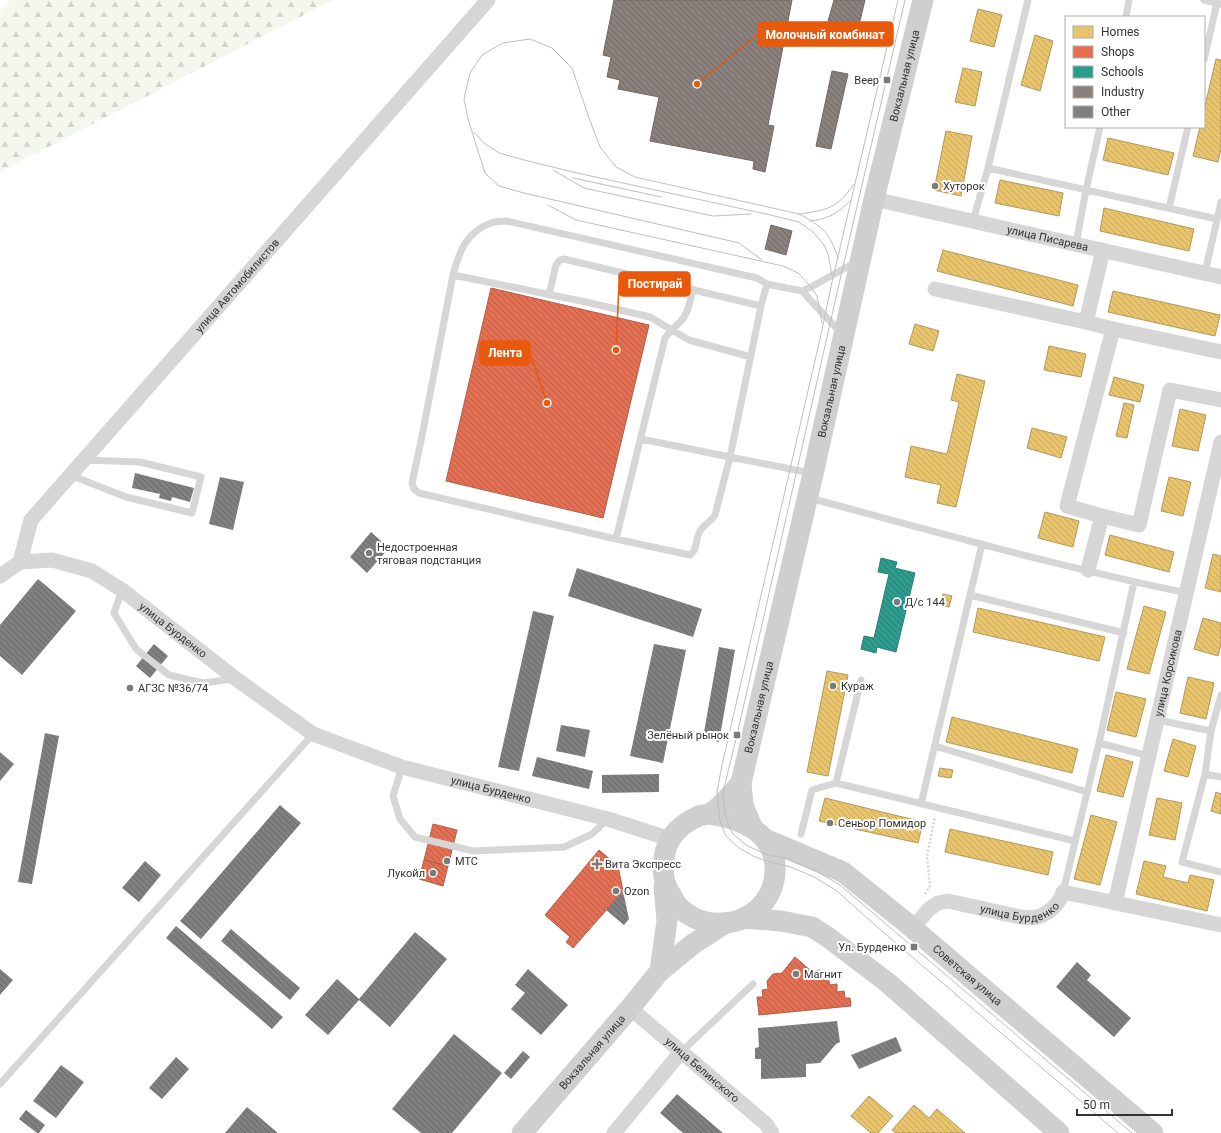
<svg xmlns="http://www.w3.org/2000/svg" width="1221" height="1133" viewBox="0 0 1221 1133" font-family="Roboto,sans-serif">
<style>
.forest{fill:url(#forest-firs)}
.homes{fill:url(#homes-back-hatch);stroke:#b29859}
.shops{fill:url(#shops-back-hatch);stroke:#b15d48}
.schools{fill:url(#schools-back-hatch);stroke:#2c7d73}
.industry{fill:url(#industry-back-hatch);stroke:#706966}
.building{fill:url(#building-back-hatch)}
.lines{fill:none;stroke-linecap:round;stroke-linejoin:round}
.path{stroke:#d6d6d6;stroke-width:2.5;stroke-dasharray:2 2;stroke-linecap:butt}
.lane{stroke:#d6d6d6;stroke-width:7}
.street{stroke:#d6d6d6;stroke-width:15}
.secondary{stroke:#cfcfcf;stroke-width:21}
.tram{stroke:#bebebe;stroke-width:1}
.poi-dot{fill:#7a7a7a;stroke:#fff;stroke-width:1.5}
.labels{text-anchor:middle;stroke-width:4;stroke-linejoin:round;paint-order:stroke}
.street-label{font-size:11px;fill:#323232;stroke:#fff}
.poi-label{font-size:11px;fill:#323232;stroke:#fff;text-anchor:start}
.leader{fill:none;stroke:#e8590c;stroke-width:1.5}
.callout-dot{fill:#e8590c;stroke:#fff;stroke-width:1.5}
.callout{fill:#e8590c;stroke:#e8590c;stroke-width:1.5}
.callout-label{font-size:12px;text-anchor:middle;font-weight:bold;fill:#fff}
</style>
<defs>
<pattern id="forest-firs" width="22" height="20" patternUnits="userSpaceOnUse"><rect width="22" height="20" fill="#f4f7ee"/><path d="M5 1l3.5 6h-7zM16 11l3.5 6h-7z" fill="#d2d4cd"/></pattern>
<pattern id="homes-back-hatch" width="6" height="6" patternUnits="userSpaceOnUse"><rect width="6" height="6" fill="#e9c46a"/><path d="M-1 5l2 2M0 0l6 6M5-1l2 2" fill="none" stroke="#c8a95c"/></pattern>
<pattern id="shops-back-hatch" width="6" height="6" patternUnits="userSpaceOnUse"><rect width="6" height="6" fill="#e76f51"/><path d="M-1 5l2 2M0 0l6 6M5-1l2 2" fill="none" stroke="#bc5c44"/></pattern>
<pattern id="schools-back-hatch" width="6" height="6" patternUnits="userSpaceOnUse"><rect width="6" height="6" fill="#2a9d8f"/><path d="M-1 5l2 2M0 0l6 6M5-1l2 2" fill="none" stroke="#258175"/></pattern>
<pattern id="industry-back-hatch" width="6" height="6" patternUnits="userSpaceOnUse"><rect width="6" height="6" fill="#8a817c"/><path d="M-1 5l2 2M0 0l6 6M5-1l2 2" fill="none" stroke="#716a66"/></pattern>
<pattern id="building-back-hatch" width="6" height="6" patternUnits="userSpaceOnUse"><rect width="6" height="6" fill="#808080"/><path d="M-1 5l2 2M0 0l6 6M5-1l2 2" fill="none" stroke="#696969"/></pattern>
</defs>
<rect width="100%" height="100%" fill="#fff"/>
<path class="forest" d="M 8,0 L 333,0 L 0,172 L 0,10 L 9,6 Z"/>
<path class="homes" d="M 978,9 L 1002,15 L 994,47 L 970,41 Z
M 1035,35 L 1053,41 L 1040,91 L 1021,85 Z
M 1216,59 L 1221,60 L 1221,149 L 1218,162 L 1193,156 L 1200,127 L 1204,127 L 1204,110 Z
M 963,68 L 982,72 L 975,106 L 955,102 Z
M 946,131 L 972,136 L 961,196 L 934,190 Z
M 1108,138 L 1174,153 L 1168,175 L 1103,160 Z
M 1000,180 L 1063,193 L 1059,216 L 995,203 Z
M 1104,208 L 1194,229 L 1189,251 L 1100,231 Z
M 943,250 L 1078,285 L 1073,306 L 937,271 Z
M 1113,291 L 1220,315 L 1215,336 L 1108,312 Z
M 915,324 L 939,331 L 933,351 L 909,344 Z
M 1049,346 L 1086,354 L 1081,377 L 1044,370 Z
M 957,374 L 985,381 L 956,507 L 937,503 L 941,485 L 905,477 L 911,446 L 947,454 L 959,402 L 951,400 Z
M 1114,377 L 1144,385 L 1140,402 L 1109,395 Z
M 1124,403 L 1134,405 L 1127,438 L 1116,436 Z
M 1180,409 L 1206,415 L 1198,451 L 1172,446 Z
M 1032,428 L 1067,437 L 1061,458 L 1027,448 Z
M 1169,477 L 1191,482 L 1183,516 L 1161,511 Z
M 1045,512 L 1079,521 L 1073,547 L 1038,538 Z
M 1110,535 L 1174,552 L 1169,572 L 1105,555 Z
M 1213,554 L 1221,556 L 1221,592 L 1205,588 Z
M 943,594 L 952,596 L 949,607 L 941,605 Z
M 1144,606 L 1166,612 L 1149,674 L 1127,669 Z
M 978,608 L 1105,637 L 1099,661 L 973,632 Z
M 1203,618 L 1221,623 L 1221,645 L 1218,656 L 1194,649 Z
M 827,671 L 848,675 L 828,776 L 807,772 Z
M 1188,677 L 1214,683 L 1206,719 L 1180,713 Z
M 1116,692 L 1146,699 L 1136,737 L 1107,730 Z
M 952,717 L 1078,749 L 1072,773 L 946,742 Z
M 1173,739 L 1196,746 L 1188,777 L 1164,771 Z
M 1106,755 L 1133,762 L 1123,797 L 1097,791 Z
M 940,768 L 953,770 L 951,778 L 938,776 Z
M 1216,792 L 1221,794 L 1221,814 L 1211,811 Z
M 825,798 L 923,822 L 918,843 L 819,821 Z
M 1157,798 L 1182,803 L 1175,840 L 1149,835 Z
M 1091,815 L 1117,822 L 1100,885 L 1074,879 Z
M 950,829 L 1053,852 L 1048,875 L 945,852 Z
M 1144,861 L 1166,866 L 1163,877 L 1188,883 L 1190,875 L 1214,880 L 1207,911 L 1136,894 Z
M 869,1096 L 893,1116 L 878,1133 L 871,1133 L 851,1116 Z
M 914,1105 L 929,1118 L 937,1109 L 965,1133 L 896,1133 L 892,1130 Z"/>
<path class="shops" d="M 491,288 L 649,325 L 603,518 L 446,481 Z
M 433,824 L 457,830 L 448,866 L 424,860 Z
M 599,850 L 618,866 L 623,891 L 573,948 L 566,942 L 570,937 L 545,915 Z
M 424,860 L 448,866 L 443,886 L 419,879 Z
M 795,957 L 811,971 L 820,970 L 828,977 L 830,985 L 837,984 L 837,992 L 844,991 L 845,998 L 850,998 L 851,1006 L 759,1015 L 757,997 L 763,997 L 762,990 L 768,989 L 767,981 L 773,974 L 782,973 Z"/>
<path class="schools" d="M 881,558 L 897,562 L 895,568 L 915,573 L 896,652 L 877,647 L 876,653 L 861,649 L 864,636 L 874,638 L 889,574 L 878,572 Z"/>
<path class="industry" d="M 614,0 L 792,0 L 768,125 L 774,126 L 765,172 L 753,169 L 754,161 L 650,141 L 659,97 L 618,89 L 620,80 L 607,77 L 611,57 L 603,55 Z
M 834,0 L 865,0 L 858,29 L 828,21 Z
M 832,71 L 848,74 L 831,149 L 816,146 Z
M 771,225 L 792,231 L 786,255 L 765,249 Z"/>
<path class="building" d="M 135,473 L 194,488 L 190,502 L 172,497 L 171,501 L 159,498 L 160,494 L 132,488 Z
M 220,477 L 244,482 L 233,530 L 209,524 Z
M 371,532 L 389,548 L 367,573 L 350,557 Z
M 577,568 L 702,609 L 693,637 L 568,596 Z
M 38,579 L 76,611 L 22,675 L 0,656 L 0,625 Z
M 533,611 L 554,616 L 519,771 L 498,767 Z
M 154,644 L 168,656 L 150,678 L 136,666 Z
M 654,644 L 686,650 L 663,763 L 630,756 Z
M 719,647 L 735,650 L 719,742 L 703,738 Z
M 561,725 L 590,730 L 585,757 L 556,751 Z
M 45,733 L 59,736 L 32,884 L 18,882 Z
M 0,752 L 14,764 L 0,781 Z
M 537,757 L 593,771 L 589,789 L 532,776 Z
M 659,774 L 659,792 L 602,793 L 602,775 Z
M 280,805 L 301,823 L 201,939 L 180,921 Z
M 145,861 L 161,875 L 139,902 L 122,888 Z
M 623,891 L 629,919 L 624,925 L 606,910 Z
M 176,926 L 283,1017 L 272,1029 L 166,938 Z
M 231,929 L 300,988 L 290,1000 L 221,941 Z
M 415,932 L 447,959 L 390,1027 L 359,1000 L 328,1035 L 305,1015 L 337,979 L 359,999 Z
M 1077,962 L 1091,975 L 1087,980 L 1131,1018 L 1114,1037 L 1056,987 Z
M 0,969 L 13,980 L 0,995 Z
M 528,969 L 568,1005 L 541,1035 L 511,1009 L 525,993 L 515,985 Z
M 837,1021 L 840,1042 L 836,1044 L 820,1063 L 806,1064 L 806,1077 L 761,1079 L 761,1059 L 755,1059 L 755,1048 L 759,1047 L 758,1028 Z
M 454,1034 L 502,1073 L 452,1133 L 421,1133 L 392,1109 Z
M 896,1037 L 902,1051 L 859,1069 L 851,1055 Z
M 523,1051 L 530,1057 L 511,1079 L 504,1073 Z
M 176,1057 L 189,1069 L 162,1099 L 149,1088 Z
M 61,1065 L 84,1082 L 56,1118 L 33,1101 Z
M 677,1094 L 723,1133 L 683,1133 L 660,1113 Z
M 247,1107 L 278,1133 L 225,1133 Z
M 26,1110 L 45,1125 L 39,1133 L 37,1133 L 19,1119 Z"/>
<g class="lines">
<path class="path" d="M 925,894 L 930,886 L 927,857 L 935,816"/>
<path class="lane" d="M 1204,0 L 1221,4
M 1126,17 L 1129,0
M 1204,60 L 1217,3
M 988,168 L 1217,219
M 1169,208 L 1188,127
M 973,221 L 988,168 L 1028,0
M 1076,244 L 1086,190 L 1100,127
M 1205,273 L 1221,202
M 453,275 L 586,302 L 650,317 L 689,340 L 751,357
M 802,291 L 841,333
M 549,295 L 556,265 L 560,260 L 564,259 L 761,306
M 641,439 L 730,457 L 715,515 C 710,523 704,524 700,531 C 695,539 698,550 690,555 L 616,539 L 419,493 L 414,489 L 412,483 L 421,441 L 453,275 C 459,252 466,232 491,223 C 496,221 501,221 507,221 L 757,278 L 767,284
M 811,473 L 730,457 L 761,306 L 767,284 L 802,291 L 811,287 L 856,262
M 70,475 L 126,497 L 192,513 L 201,477 L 140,462 L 84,460
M 809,498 C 934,531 1059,567 1187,593
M 616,539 L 665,338 C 670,331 675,327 680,322 C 689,313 690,300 693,289
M 122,590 L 114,613 L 136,649 L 169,675 L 203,683 L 233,679
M 970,595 L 1124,633
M 1221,695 L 1211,731 L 1205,774 L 1182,862 L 1221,872
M 1158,720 L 1211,731
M 1099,743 L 1149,756
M 935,746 L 1087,792
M 402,767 L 393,796 L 400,819 L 415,837 L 473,851 L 564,847 L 592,834 L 608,819
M 1205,774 L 1221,777
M 836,783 L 861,680
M 921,804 L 982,544
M 801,834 L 812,790 L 836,783 L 1075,841
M 1063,892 L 1099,743 L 1134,582
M 681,1052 L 753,984
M 0,1084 L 313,734"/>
<g class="street">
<path id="s1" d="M 874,199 L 1221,277"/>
<path d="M 935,289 L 1086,322"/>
<path d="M 1113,329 L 1221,352"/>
<path d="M 1102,516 L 1139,525 L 1170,390 L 1221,400"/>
<path id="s2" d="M 20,562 L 52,560 L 92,571 L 122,590 L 236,679 L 313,734 L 402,767 L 608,819 L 670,839"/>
<path d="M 1088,570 L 1102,516 L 1067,506 L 1113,329 L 1086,322 L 1103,250"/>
<path id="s3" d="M 0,576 L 20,562 L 31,520 L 488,0"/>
<path id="s4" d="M 1115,903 L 1221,442"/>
<path id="s5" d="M 913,928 L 929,909 L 938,903 L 948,901 C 965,905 981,908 997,912 C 1009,914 1026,920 1037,917 C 1049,914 1060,903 1063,892 L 1221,925"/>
<path id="s6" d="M 630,1008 L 766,1124 L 772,1133"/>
<path d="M 614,1133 L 681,1052"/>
</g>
<g class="secondary">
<path d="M 709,814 C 741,819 777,833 775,871 C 775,885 768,899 758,909 C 735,929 699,928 678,906 C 675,902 672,897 670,893 C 660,879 662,852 671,838 C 678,827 687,821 699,816 C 703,815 707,815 711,813 C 723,805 731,794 741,783"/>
<path id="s7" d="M 753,829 L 743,805 L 741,783 L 813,474 L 874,199 L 923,0"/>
<path id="s8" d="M 767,840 L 843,872 L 903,920 L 1153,1133"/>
<path d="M 743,918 L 781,921 L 812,927 L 829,938 L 888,983 L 1059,1133"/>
<path d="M 660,971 L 667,921 L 664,886"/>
<path id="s9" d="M 522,1133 L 630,1008 L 660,971 L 693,944 L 726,923"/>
</g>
<path class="tram" d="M 898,0 L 832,282 L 822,330 L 722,765 L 717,792 L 720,821 L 726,836 L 739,848 L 753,856 L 766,861 L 791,867 L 814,877 L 837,891 L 876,926 L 1118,1133
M 905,0 L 839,284 L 737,735 L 723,792 L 725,815 L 732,833 L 746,845 L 765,854 L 788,859 L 816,871 L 840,885 L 1132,1133
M 474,132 L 484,143 L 499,153 L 528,161 L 577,173 L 766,214 L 799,222 L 813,232 L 824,245 L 828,254 L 832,275
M 553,170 L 584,188 L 713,216 L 751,214
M 573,178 L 661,197
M 548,205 L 576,220 L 783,266 L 798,273 L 811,287 L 817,296 L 822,323
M 799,214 C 827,210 837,209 854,184
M 810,221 C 829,219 838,213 851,200
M 762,260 L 739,243 L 524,193 L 499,186 L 485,173 L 468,119 L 464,99 L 470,73 L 482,55 L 503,43 L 530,39 L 552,48 L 572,68 L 589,118 L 600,147 L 616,167 L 635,177 L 799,214 C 822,226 830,233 838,258"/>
</g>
<g class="poi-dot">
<rect x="883" y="76" width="8" height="8" rx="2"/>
<circle cx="935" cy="186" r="4"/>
<circle cx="369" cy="553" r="4"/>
<circle cx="897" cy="602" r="4"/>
<circle cx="833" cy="686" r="4"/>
<circle cx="130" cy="688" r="4"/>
<rect x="733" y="731" width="8" height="8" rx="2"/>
<circle cx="830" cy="823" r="4"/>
<circle cx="447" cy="861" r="4"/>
<path d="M595 858h4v4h4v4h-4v4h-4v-4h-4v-4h4z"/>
<circle cx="433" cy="873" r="4"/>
<circle cx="616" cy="891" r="4"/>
<rect x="910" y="943" width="8" height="8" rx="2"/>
<circle cx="796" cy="974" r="4"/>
</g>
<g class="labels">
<g class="street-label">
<text dy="4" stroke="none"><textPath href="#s7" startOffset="774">Вокзальная улица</textPath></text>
<text dy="4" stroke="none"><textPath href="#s1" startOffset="178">улица Писарева</textPath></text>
<text dy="4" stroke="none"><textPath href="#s3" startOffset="380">улица Автомобилистов</textPath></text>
<text dy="4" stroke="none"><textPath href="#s7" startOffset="450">Вокзальная улица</textPath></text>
<text dy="4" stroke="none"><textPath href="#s2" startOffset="174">улица Бурденко</textPath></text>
<text dy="4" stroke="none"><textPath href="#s4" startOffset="236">улица Корсикова</textPath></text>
<text dy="4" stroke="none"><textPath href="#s7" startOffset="126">Вокзальная улица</textPath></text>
<text dy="4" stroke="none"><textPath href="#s2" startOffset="535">улица Бурденко</textPath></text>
<text dy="4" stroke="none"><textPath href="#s5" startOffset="120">улица Бурденко</textPath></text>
<text dy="4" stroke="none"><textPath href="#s8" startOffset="244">Советская улица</textPath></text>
<text dy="4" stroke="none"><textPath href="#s9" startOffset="107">Вокзальная улица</textPath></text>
<text dy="4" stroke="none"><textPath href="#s6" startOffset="95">улица Белинского</textPath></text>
</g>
<g class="poi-label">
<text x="879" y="84" text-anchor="end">Веер</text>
<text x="943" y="190">Хуторок</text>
<text x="377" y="551">Недостроенная<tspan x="377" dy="13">тяговая подстанция</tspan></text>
<text x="905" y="606">Д/с 144</text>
<text x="841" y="690">Кураж</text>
<text x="138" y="692">АГЗС №36/74</text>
<text x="729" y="739" text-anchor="end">Зелёный рынок</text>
<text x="838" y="827">Сеньор Помидор</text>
<text x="455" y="865">МТС</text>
<text x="605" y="868">Вита Экспресс</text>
<text x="425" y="877" text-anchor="end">Лукойл</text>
<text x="624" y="895">Ozon</text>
<text x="906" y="951" text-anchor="end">Ул. Бурденко</text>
<text x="804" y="978">Магнит</text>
</g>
</g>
<path class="leader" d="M697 84L758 34M616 350L619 284M547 403L530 353"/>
<g class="callout-dot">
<circle cx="697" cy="84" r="4"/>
<circle cx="616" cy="350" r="4"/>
<circle cx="547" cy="403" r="4"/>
</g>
<g class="callout">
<rect x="758" y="22" width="135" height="24" rx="4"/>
<rect x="619" y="272" width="71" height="24" rx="4"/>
<rect x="480" y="341" width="50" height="24" rx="4"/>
</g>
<g class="callout-label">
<text x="825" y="39">Молочный комбинат</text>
<text x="655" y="288">Постирай</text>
<text x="505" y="357">Лента</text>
</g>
<rect x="1065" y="16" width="140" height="112" fill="#ffffff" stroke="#adadad"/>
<rect x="1073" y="26" width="20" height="12" fill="#e9c46a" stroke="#adadad"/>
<text x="1101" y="36" font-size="12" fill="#323232">Homes</text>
<rect x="1073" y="46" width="20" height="12" fill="#e76f51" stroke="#adadad"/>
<text x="1101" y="56" font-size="12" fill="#323232">Shops</text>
<rect x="1073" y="66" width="20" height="12" fill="#2a9d8f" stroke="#adadad"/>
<text x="1101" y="76" font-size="12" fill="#323232">Schools</text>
<rect x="1073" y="86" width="20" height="12" fill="#8a817c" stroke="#adadad"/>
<text x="1101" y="96" font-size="12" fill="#323232">Industry</text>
<rect x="1073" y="106" width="20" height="12" fill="#808080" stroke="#adadad"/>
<text x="1101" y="116" font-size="12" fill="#323232">Other</text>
<path d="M1077 1109v6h95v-6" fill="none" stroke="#323232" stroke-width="2"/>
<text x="1083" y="1109" font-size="12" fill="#323232" stroke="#ffffff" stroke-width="3" paint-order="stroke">50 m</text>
</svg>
